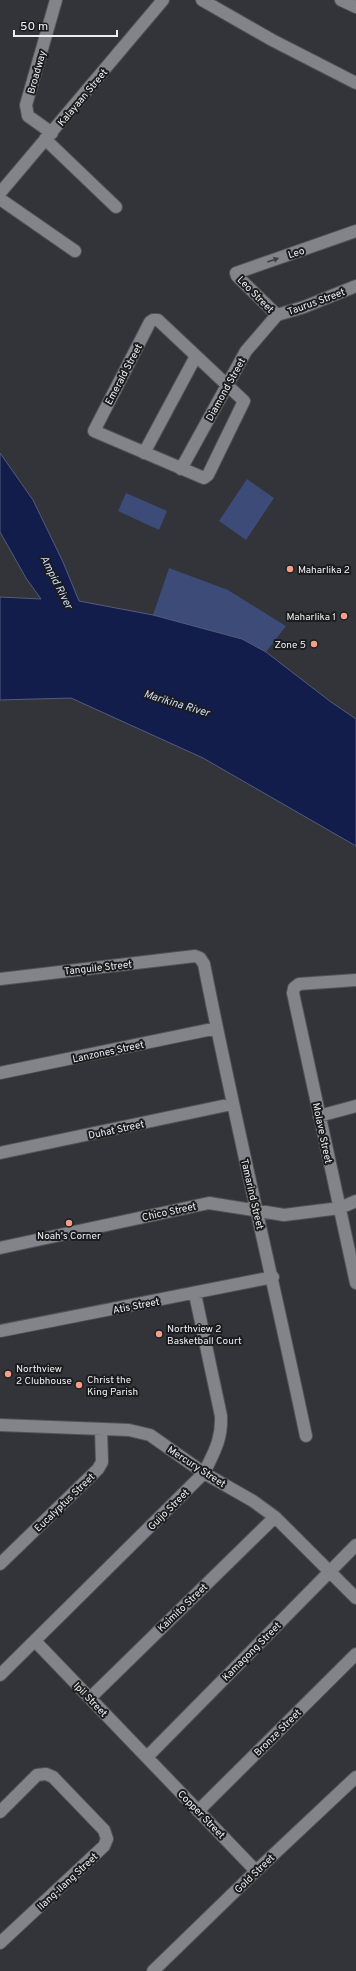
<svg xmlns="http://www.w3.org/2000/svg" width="356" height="1971" viewBox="0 0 356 1971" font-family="Overpass,sans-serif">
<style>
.green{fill:#3c4b77}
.water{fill:#121d4c;stroke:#535c7e}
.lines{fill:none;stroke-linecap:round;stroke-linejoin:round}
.minor-casing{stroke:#515356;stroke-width:14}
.minor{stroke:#82848a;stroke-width:12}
.oneway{fill:#3f4044}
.poi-dot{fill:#f49e8a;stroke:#1b1c1e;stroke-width:1.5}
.labels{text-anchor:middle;stroke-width:4;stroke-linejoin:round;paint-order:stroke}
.street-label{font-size:10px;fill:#eceef1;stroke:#1b1c1e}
.poi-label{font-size:10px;fill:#eceef1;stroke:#1b1c1e;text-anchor:start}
.water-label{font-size:11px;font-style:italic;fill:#d0dcfd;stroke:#1b1c1e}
</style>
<rect width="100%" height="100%" fill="#333439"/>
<path class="green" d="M 247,479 L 274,498 L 246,540 L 219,521 Z
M 126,493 L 167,511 L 159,530 L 118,511 Z
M 169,568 L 228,590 L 286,626 L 266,652 L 242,639 L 153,615 Z"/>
<path class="water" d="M 0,453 L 33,500 L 63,562 L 79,601 L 153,615 L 242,639 L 266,652 L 331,702 L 356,719 L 356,846 L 203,758 L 71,698 L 0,700 L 0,597 L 41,599 L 26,578 L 0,532 Z"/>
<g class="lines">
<defs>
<path id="minor" d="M 202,0 L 272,40 L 356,83
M 341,0 L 356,7
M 52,133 L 28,116 L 26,105 L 56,0
M 45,139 L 116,207
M 0,193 L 163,0
M 0,199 L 75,251
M 277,315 L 237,276 L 236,273 L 356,231
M 277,315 L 304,307 L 356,286
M 153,320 L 158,320 L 244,401 L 208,475 L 204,478 L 94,431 L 150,322 Z
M 144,453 L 196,356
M 181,469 L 246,351 L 277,315
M 0,979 L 195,956 L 200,958 L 204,964 C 235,1122 273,1279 306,1436
M 356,980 L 299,984 L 294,988 L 293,993 L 356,1283
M 0,1073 L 217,1028
M 319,1116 L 356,1106
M 0,1153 L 232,1104
M 0,1248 L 209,1203 L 284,1215 L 340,1208 L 356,1201
M 0,1331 L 273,1277
M 0,1425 L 129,1430 L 150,1435 L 204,1473 L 253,1501 L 275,1517 L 356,1598
M 0,1564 L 98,1469 L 102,1462 L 101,1429
M 35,1641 L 256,1871
M 0,1675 L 204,1473 C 214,1452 222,1440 221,1416 L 195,1294
M 90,1698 L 275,1517
M 147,1757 L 356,1545
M 198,1811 L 356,1654
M 0,1812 L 37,1775 L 46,1774 L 53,1777 L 104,1830 L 107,1839 L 104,1846 L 0,1943
M 153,1971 L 256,1871 L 356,1777"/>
</defs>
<use href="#minor" class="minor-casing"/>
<use href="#minor" class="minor"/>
</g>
<defs><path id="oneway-solid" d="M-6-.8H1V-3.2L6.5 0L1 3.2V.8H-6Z"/></defs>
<use class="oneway" href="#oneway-solid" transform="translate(273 260) rotate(-19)"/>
<g class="poi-dot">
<circle cx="290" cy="569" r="4"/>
<circle cx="344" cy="616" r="4"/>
<circle cx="314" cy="644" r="4"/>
<circle cx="69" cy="1223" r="4"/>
<circle cx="159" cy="1334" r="4"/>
<circle cx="8" cy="1374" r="4"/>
<circle cx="79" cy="1385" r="4"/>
</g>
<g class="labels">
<g class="street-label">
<text transform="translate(36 72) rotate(-74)" y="4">Broadway</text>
<text transform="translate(82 97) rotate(-50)" y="4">Kalayaan Street</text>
<text transform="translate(296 252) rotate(-17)" y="4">Leo</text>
<text transform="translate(256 294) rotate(45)" y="4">Leo Street</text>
<text transform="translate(316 301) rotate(-20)" y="4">Taurus Street</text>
<text transform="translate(123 374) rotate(-62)" y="4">Emerald Street</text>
<text transform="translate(225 389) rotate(-61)" y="4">Diamond Street</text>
<text transform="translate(98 967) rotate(-6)" y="4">Tanguile Street</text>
<text transform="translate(108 1051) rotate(-12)" y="4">Lanzones Street</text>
<text transform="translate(116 1129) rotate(-12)" y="4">Duhat Street</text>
<text transform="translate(323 1133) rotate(78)" y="4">Molave Street</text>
<text transform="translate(253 1194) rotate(77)" y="4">Tamarind Street</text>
<text transform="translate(169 1211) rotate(-12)" y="4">Chico Street</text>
<text transform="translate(136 1305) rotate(-11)" y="4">Atis Street</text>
<text transform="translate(197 1466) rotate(33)" y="4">Mercury Street</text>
<text transform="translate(64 1502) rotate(-44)" y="4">Eucalyptus Street</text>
<text transform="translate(168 1509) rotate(-45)" y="4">Guijo Street</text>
<text transform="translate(182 1607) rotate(-44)" y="4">Kaimito Street</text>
<text transform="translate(251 1651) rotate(-45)" y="4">Kamagong Street</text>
<text transform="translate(91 1699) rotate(46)" y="4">Ipil Street</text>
<text transform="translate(277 1732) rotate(-45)" y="4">Bronze Street</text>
<text transform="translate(202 1814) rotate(46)" y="4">Copper Street</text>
<text transform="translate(254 1873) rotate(-44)" y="4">Gold Street</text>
<text transform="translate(67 1881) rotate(-43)" y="4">Ilang-Ilang Street</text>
</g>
<g class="poi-label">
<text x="298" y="573">Maharlika 2</text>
<text x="336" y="620" text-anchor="end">Maharlika 1</text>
<text x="306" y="648" text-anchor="end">Zone 5</text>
<text x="69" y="1239" text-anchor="middle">Noah's Corner</text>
<text x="167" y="1332">Northview 2<tspan x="167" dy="12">Basketball Court</tspan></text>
<text x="16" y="1372">Northview<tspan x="16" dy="12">2 Clubhouse</tspan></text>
<text x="87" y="1383">Christ the<tspan x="87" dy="12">King Parish</tspan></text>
</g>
<g class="water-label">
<text transform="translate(57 582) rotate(63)" y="4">Ampid River</text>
<text transform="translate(177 703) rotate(17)" y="4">Marikina River</text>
</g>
</g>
<path d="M14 30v6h103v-6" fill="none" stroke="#eceef1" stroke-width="2"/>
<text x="20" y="30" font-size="12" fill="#eceef1" stroke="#1b1c1e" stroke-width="3" paint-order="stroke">50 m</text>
</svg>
